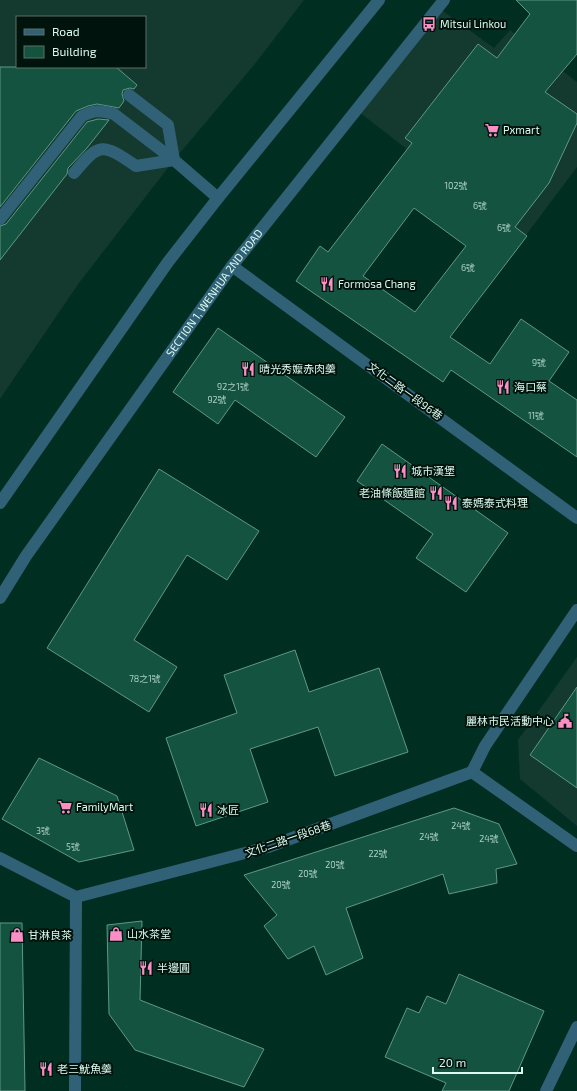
<svg xmlns="http://www.w3.org/2000/svg" width="577" height="1091" viewBox="0 0 577 1091" font-family="'Exo 2','Noto Sans TC',sans-serif">
<style>
.built{fill:#14392e;fill-rule:evenodd}
.building{fill:#155341;stroke:#5e9984;fill-rule:evenodd}
.lines{fill:none;stroke-linecap:round;stroke-linejoin:round}
.minor{stroke:#306177;stroke-width:12}
.labels{text-anchor:middle;stroke-width:4;stroke-linejoin:round;paint-order:stroke}
.number-label{font-size:9px;fill:#aad0c3}
.poi-label{font-size:11px;fill:#dcfaee;stroke:#00140d;text-anchor:start}
.street-label{font-size:11px;fill:#dcfaee;stroke:#00140d}
</style>
<rect width="100%" height="100%" fill="#002f22"/>
<path class="built" d="M 0,0 L 304,0 L 254,65 L 174,160 L 79,283 L 0,399 ZM 17,17 L 145,17 L 145,67 L 17,67 Z
M 440,9 L 494,48 L 510,30 L 577,82 L 577,167 L 523,239 L 359,112 Z
M 577,657 L 577,826 L 520,779 L 518,740 Z"/>
<path class="building" d="M 516,0 L 577,0 L 577,54 L 545,92 L 577,114 L 577,123 L 549,183 L 515,227 L 527,236 L 450,337 L 490,364 L 521,319 L 569,352 L 549,381 L 577,400 L 577,457 L 451,370 L 443,382 L 296,281 L 320,246 L 328,252 L 412,143 L 405,138 L 478,44 L 497,58 L 530,14 ZM 414,208 L 466,246 L 415,312 L 363,276 Z
M 0,67 L 116,67 L 137,85 L 134,89 L 130,88 L 123,90 L 122,94 L 124,101 L 119,108 L 97,104 L 88,106 L 76,111 L 0,207 Z
M 98,119 L 109,120 L 87,148 L 68,168 L 67,174 L 0,260 L 0,226 L 6,224 L 87,122 Z
M 218,328 L 345,417 L 316,457 L 235,400 L 218,424 L 173,392 Z
M 382,444 L 508,533 L 466,592 L 416,558 L 433,534 L 357,481 Z
M 159,469 L 259,531 L 227,580 L 187,555 L 134,640 L 177,667 L 149,712 L 47,648 Z
M 295,650 L 309,692 L 379,668 L 408,752 L 335,776 L 318,727 L 250,749 L 268,802 L 196,826 L 166,738 L 237,713 L 224,675 Z
M 577,687 L 577,788 L 530,755 Z
M 39,758 L 117,796 L 134,850 L 79,862 L 2,819 Z
M 454,808 L 499,824 L 517,864 L 496,869 L 497,883 L 449,894 L 443,874 L 346,908 L 363,958 L 326,975 L 314,946 L 288,959 L 264,926 L 277,915 L 244,875 Z
M 142,921 L 140,1000 L 264,1049 L 244,1087 L 135,1050 L 109,1014 L 107,925 Z
M 0,923 L 22,923 L 25,1091 L 0,1091 Z
M 459,974 L 544,1011 L 509,1091 L 442,1091 L 446,1083 L 385,1057 L 407,1008 L 419,1013 L 427,996 L 446,1004 Z"/>
<g class="lines">
<g class="minor">
<path d="M 129,95 L 168,125 L 174,160"/>
<path d="M 74,173 C 100,142 102,143 136,166 L 174,160"/>
<path d="M 0,219 L 82,116 C 94,110 101,110 114,114 L 174,160 L 218,198"/>
<path d="M 232,266 L 577,518"/>
<path d="M 0,503 L 168,262 L 218,198 L 379,0"/>
<path id="s1" d="M 0,598 L 26,556 L 232,266 L 444,0"/>
<path d="M 577,610 L 485,746 L 472,772 L 577,846"/>
<path d="M 0,858 L 76,897 L 268,847 L 472,772"/>
<path d="M 75,1091 L 76,897"/>
<path d="M 546,1091 L 577,1027"/>
</g>
</g>
<defs>
<symbol id="bus-bare" viewBox="-9 -9 18 18"><path d="M-5-6H5V4H4V6H2V4H-2V6H-4V4H-5ZM-3.5-4V0h7V-4ZM-3.5 1.2v1.5H-2V1.2ZM2 1.2v1.5H3.5V1.2Z" fill="#fb8fc5" stroke="#00140d" stroke-width="2.5" paint-order="stroke"/></symbol>
<symbol id="supermarket-bare" viewBox="-9 -9 18 18"><path d="M-6-5.5h2.5l.6 2H6L4.5 2H-2.5L-4.4-4H-6ZM-1.5 3.2a1.3 1.3 0 1 0 .1 0ZM3 3.2a1.3 1.3 0 1 0 .1 0Z" fill="#fb8fc5" stroke="#00140d" stroke-width="2.5" paint-order="stroke"/></symbol>
<symbol id="restaurant-bare" viewBox="-9 -9 18 18"><path d="M-5-6h1v4h1v-4h1v4h1v-4h1v5L-1.5 .5V6h-2V.5L-5-1ZM5-6V6H3V1.5H1.5Q1.5-4 5-6Z" fill="#fb8fc5" stroke="#00140d" stroke-width="2.5" paint-order="stroke"/></symbol>
<symbol id="civic-bare" viewBox="-9 -9 18 18"><path d="M-.6-6.5H3V-4.5H.6V-3L4-1V1h2V6H-6V1h2V-1L-.6-3ZM-1.2 2.5V6h2.4V2.5Z" fill="#fb8fc5" stroke="#00140d" stroke-width="2.5" paint-order="stroke"/></symbol>
<symbol id="shop-bare" viewBox="-9 -9 18 18"><path d="M-5-2.5h2.3a2.7 3.5 0 0 1 5.4 0H5L5.5 6h-11ZM-1.5-2.5h3a1.5 2.3 0 0 0-3 0Z" fill="#fb8fc5" stroke="#00140d" stroke-width="2.5" paint-order="stroke"/></symbol>
</defs>
<g fill-rule="evenodd">
<use href="#bus-bare" x="419" y="14" width="20" height="20"/>
<use href="#supermarket-bare" x="482" y="120" width="20" height="20"/>
<use href="#restaurant-bare" x="317" y="274" width="20" height="20"/>
<use href="#restaurant-bare" x="238" y="359" width="20" height="20"/>
<use href="#restaurant-bare" x="493" y="377" width="20" height="20"/>
<use href="#restaurant-bare" x="390" y="461" width="20" height="20"/>
<use href="#restaurant-bare" x="426" y="483" width="20" height="20"/>
<use href="#restaurant-bare" x="441" y="493" width="20" height="20"/>
<use href="#civic-bare" x="555" y="711" width="20" height="20"/>
<use href="#supermarket-bare" x="55" y="797" width="20" height="20"/>
<use href="#restaurant-bare" x="196" y="800" width="20" height="20"/>
<use href="#shop-bare" x="106" y="924" width="20" height="20"/>
<use href="#shop-bare" x="7" y="925" width="20" height="20"/>
<use href="#restaurant-bare" x="136" y="958" width="20" height="20"/>
<use href="#restaurant-bare" x="36" y="1059" width="20" height="20"/>
</g>
<g class="labels">
<g class="number-label">
<text x="456" y="189">102號</text>
<text x="480" y="209">6號</text>
<text x="504" y="231">6號</text>
<text x="468" y="271">6號</text>
<text x="539" y="366">9號</text>
<text x="233" y="390">92之1號</text>
<text x="217" y="403">92號</text>
<text x="536" y="419">11號</text>
<text x="145" y="682">78之1號</text>
<text x="461" y="829">24號</text>
<text x="43" y="834">3號</text>
<text x="429" y="840">24號</text>
<text x="489" y="842">24號</text>
<text x="73" y="850">5號</text>
<text x="378" y="857">22號</text>
<text x="335" y="868">20號</text>
<text x="308" y="877">20號</text>
<text x="281" y="888">20號</text>
</g>
<g class="poi-label">
<text x="440" y="28">Mitsui Linkou</text>
<text x="503" y="134">Pxmart</text>
<text x="338" y="288">Formosa Chang</text>
<text x="259" y="373">晴光秀嬤赤肉羹</text>
<text x="514" y="391">海口蔡</text>
<text x="411" y="475">城市漢堡</text>
<text x="425" y="497" text-anchor="end">老油條飯麵館</text>
<text x="462" y="507">泰媽泰式料理</text>
<text x="554" y="725" text-anchor="end">麗林市民活動中心</text>
<text x="76" y="811">FamilyMart</text>
<text x="217" y="814">冰匠</text>
<text x="127" y="938">山水茶堂</text>
<text x="28" y="939">甘淋良茶</text>
<text x="157" y="972">半邊圓</text>
<text x="57" y="1073">老三魷魚羹</text>
</g>
<g class="street-label">
<text dy="4" stroke="none"><textPath href="#s1" startOffset="373">SECTION 1, WENHUA 2ND ROAD</textPath></text>
<text transform="translate(405 391) rotate(36)" y="4">文化二路一段96巷</text>
<text transform="translate(288 839) rotate(-19)" y="4">文化二路一段68巷</text>
</g>
</g>
<rect x="16" y="16" width="130" height="52" fill="#00140d" stroke="#587067"/>
<rect x="24" y="29" width="20" height="6" fill="#306177" stroke="#587067"/>
<text x="52" y="36" font-size="12" fill="#dcfaee">Road</text>
<rect x="24" y="46" width="20" height="12" fill="#155341" stroke="#587067"/>
<text x="52" y="56" font-size="12" fill="#dcfaee">Building</text>
<path d="M433 1067v6h89v-6" fill="none" stroke="#dcfaee" stroke-width="2"/>
<text x="439" y="1067" font-size="12" fill="#dcfaee" stroke="#00140d" stroke-width="3" paint-order="stroke">20 m</text>
</svg>
